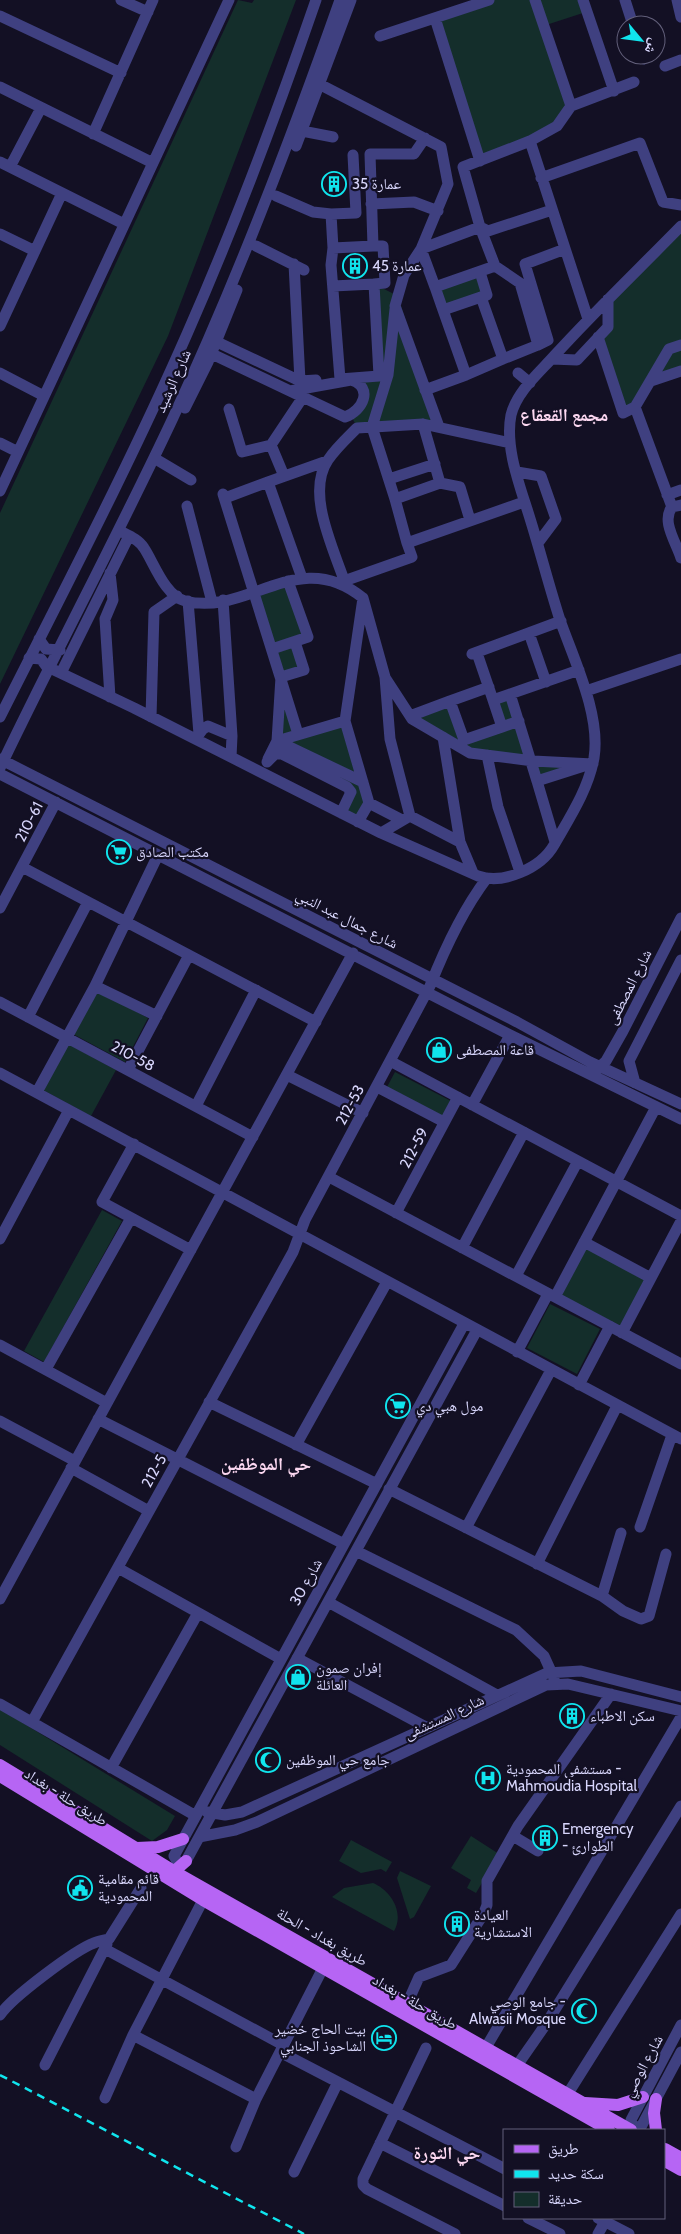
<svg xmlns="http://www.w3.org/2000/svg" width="681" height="2234" viewBox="0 0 681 2234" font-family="Cabin,'Noto Naskh Arabic',sans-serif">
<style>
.green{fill:#142e2b}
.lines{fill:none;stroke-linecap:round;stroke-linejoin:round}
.minor{stroke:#3f4080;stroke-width:11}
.major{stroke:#b665f4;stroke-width:12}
.rail{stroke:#10e5ee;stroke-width:2.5;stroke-dasharray:8 6;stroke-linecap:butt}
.labels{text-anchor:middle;stroke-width:4.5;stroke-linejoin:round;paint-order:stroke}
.poi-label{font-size:15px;fill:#d8d6fc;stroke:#131024;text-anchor:start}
.street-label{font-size:15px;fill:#d8d6fc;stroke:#131024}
.quarter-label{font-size:18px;font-weight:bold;fill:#fcd8f1;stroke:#131024}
</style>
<rect width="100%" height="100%" fill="#131024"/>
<path class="green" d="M 238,0 L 252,3 L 254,0 L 296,0 L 168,336 L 0,684 L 0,513 Z
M 488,0 L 582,0 L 586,12 L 543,26 L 571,106 L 557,126 L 480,161 L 435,18 Z
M 681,226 L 681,372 L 651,381 L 623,413 L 598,337 L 608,327 L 608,299 Z
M 480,272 L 487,295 L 443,310 L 435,287 Z
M 374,284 L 398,296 L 439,427 L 357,428 L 351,415 L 362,405 L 358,383 L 379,376 Z
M 288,581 L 308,637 L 295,642 L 304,670 L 282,677 L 298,734 L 345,721 L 369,803 L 358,822 L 341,813 L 351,792 L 277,741 L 281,677 L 254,592 Z
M 510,694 L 531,761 L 593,764 L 537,781 L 531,761 L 468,752 L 412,719 L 450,701 L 464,740 L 502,727 L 493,700 Z
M 96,990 L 148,1018 L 125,1062 L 73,1034 Z
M 68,1044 L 116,1070 L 91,1116 L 43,1090 Z
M 395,1072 L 451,1101 L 443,1116 L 387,1087 Z
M 102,1210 L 122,1221 L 44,1362 L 24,1351 Z
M 586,1248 L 645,1279 L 621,1326 L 561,1295 Z
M 550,1304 L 600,1329 L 577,1374 L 527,1348 Z
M 0,1709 L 175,1816 L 167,1830 L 152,1841 L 0,1745 Z
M 471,1836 L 499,1854 L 476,1893 L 467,1888 L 471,1880 L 451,1868 Z
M 351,1840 L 392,1862 L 386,1872 L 381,1869 L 361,1873 L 339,1861 Z
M 400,1871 L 431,1886 L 414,1917 L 410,1919 L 397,1878 Z
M 373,1883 C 390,1890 405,1912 394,1931 L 332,1897 L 344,1888 Z"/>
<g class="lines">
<path class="minor" d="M 121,0 L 148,12
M 535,0 L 571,106 L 634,82
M 583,0 L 614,91
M 625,0 L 633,25
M 677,0 L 681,17
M 0,16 L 121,73
M 435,18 L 480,161
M 380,36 L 489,0
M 643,55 L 644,59
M 665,66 L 681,60
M 321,85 L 441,147 L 448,184 L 421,249 L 435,287 L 495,266 L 480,227
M 0,87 L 153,163
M 302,131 L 333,137
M 93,134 L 153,0
M 530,141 L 557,126 L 571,106
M 296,146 L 351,0
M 353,155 L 356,213 L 331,214 L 333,248 L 373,246
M 0,162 L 124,224
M 10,167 L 41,108
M 541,178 L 640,143 L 663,202 L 681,205
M 276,196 L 313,212 L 331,214
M 371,204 L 414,202 L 438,211
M 480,227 L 488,231 L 552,210
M 0,234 L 35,251
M 256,246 L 304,270
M 333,248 L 331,265 L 340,379 L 379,376
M 294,264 L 300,381 L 316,380
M 495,266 L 520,283 L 538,345 L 503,359
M 374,284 L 385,283 L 383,246 L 373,246 L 370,154 L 414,154 L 425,138
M 333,286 L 374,284 L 379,376 L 386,376
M 435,287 L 443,310 L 481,297 L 487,295 L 480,272
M 395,309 L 388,375 L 372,427 L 395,499
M 443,310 L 466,375 L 503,359 L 481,297
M 0,326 L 62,193
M 598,337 L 623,413 L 635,407 L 669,349 L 681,345
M 217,342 L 300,381
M 538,345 L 548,340 L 525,264 L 565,249
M 212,354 L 290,391 L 345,417 C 363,411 374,387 351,380 L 290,391
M 552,359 L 577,360 L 608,327 L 608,299
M 0,373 L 44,396
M 518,373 L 530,383
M 651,381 L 681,371
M 425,390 L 466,375
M 635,407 L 672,507
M 185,408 L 208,362 L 237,290
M 229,409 L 242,452 L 271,445
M 423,424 L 440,483
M 439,427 L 395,306 L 404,275 L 421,249 L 480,227 L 463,167 L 530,141 L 588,319
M 0,443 L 18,452
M 159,461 L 191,480
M 517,472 L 541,476 L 556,519 L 538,543
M 284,476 L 271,445 L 303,397
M 389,479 L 435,464
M 268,482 L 327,461
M 0,491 L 229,0
M 223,494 L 298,734
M 667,495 L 681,490
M 225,498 L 268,482 L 302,578
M 681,505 L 672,507 C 661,521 676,542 681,558
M 187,506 L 212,602
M 122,532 C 130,536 139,540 144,548 C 154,563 165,596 185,601 C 248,617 298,545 363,598
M 407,543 L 395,499 L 440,483 L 460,487 L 470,520
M 110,573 L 113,600 L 105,619 L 110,697
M 344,581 L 412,557 L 407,543 L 524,502
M 346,586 C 335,551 305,494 328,460 C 336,448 347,438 357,428 L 423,424 L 510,443
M 223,600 L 232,736
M 188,601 L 199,734
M 529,633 L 546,682
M 39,639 L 46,649 L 60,650
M 295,642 L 304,670 L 281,677 L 277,741 L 363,782
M 272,649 L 308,637 L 288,581
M 477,653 L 493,700 L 579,670
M 472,654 L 561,621
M 29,658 L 41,659 L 49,670
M 50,668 L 134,708 L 381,833 L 478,876 C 503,885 541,868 554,845 C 570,817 588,790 594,758 C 601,715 574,660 560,620 C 548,583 539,546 527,509 C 518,481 505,445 511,415 C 517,391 539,373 555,355 C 596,310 639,269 681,226
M 61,673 L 129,536
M 386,679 L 412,719 L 470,753 L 533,761 L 593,764
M 489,687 L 450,701 L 464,740 L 502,727
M 586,691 L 681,659
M 510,694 L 537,781
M 493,700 L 502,727 L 519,721
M 410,716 L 450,701
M 0,717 C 64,590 130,464 187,334 C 235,225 277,113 316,0
M 151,717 L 154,612 L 177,596
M 345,721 L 363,598 L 385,677 L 390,739 L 410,816
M 197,737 L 203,729 L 208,726 L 232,736 L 231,757
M 443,737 L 460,842
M 487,755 L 498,807 L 520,872
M 0,759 L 517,1022 L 590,1062 L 681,1104
M 268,759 L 277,741 L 345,721 L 369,803
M 267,762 L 275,754 L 282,754 L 347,787 L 351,792 L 341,813
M 0,768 C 56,651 117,537 172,420 C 236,283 290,142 340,0
M 0,774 L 510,1035 L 681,1119
M 358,822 L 369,803 L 402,820
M 381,833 L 410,816 L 460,842 L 473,873
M 555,842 L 537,781 L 584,766
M 22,867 L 316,1022
M 0,908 L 56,802
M 95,986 L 157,1016
M 0,1002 L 253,1137
M 28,1017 L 88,902
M 390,1061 L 681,1216
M 128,1070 L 189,955
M 596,1070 L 606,1061 L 623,1031 L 681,918
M 0,1073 C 228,1194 454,1318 681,1439
M 287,1075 L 363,1113
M 635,1083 L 629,1061 L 681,960
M 377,1087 L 444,1122
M 37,1092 L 95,986 L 158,855
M 472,1105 L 510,1035
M 196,1106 L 256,990
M 134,1144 L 102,1202 L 191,1250
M 329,1177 L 681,1364
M 396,1213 L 458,1097
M 0,1239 L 69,1110
M 584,1242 L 651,1278
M 462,1248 L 524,1132
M 516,1276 L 578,1161
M 555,1297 L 656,1107
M 464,1324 L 174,1856 L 178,1863 L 186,1861 L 477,1330
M 622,1333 L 681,1221
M 0,1345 L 107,1403
M 517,1352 L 548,1294
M 46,1369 L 131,1218
M 579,1385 L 610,1326
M 209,1402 L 377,1484
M 98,1419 L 344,1544
M 0,1421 L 75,1461
M 296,1445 L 387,1282
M 71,1468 L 149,1511
M 389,1489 L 602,1596 L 623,1611 L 641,1619 L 649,1616 L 666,1554
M 640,1527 L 672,1435
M 466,1528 L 551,1370
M 356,1551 L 516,1630 L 544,1656 L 554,1678
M 537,1564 L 617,1406
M 118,1568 L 281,1659
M 602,1596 L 621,1533
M 0,1599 L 353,953
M 328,1602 L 497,1695
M 297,1658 L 426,1727
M 0,1704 L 196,1816
M 32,1722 L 293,1252 L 305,1220 L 430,986 C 445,948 462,911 487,878
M 111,1768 L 198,1613
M 207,1812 L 225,1815 L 242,1812 L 547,1673 L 581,1671 L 681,1697
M 513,1836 L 538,1851
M 199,1837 L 235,1830 L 257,1822 L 546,1685 L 568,1684 L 681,1711
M 105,1949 L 283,2045
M 407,2004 L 419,1977 L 451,1965 L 484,1913 L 487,1905 L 487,1881 L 518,1826 L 611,1694
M 0,2015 C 11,1998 75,1950 94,1943 C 98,1941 104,1940 109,1939 L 141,1888
M 681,2025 L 631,2120 L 634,2127 L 641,2127 L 681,2052
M 133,2035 L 256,2099
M 426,2048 L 363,2179 L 363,2185 L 367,2189 L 455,2234
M 485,2049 L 681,1717
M 280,2052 L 505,2169
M 45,2065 L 107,1944
M 516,2067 L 546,2024 L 681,1806
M 567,2095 L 681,1914
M 105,2098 L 133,2035 L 203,1900
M 380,2143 L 505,2206
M 236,2147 L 256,2099 L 323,1968
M 294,2172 L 338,2082
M 528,2218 L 560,2234
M 598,2218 L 629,2234
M 598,2234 L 607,2218"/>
<path class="major" d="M 0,1765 L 182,1876 L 631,2130
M 0,1776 L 203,1900 L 609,2130
M 137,1848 L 158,1847 L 183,1839
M 170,1875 L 186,1861
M 585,2103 L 618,2105 L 643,2097
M 656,2130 L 654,2113 L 656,2099
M 665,2149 L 681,2158
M 665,2161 L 681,2170"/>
<path class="rail" d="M 0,2075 L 304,2234"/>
</g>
<defs>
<symbol id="building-ring" viewBox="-11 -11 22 22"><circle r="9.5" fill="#131024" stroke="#10e5ee" stroke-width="1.5"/><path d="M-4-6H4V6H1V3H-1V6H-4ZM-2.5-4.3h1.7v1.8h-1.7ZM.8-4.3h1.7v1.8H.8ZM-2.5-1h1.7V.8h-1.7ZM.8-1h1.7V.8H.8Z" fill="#10e5ee"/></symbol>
<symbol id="supermarket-ring" viewBox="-11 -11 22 22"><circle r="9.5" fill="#131024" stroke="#10e5ee" stroke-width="1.5"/><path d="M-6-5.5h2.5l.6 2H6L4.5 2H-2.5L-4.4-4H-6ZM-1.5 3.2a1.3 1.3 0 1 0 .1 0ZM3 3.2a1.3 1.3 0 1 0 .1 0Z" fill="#10e5ee"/></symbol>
<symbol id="shop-ring" viewBox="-11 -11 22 22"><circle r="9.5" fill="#131024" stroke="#10e5ee" stroke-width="1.5"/><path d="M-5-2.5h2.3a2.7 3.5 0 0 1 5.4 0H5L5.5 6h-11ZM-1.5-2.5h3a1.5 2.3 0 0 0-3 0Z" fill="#10e5ee"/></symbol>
<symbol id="mosque-ring" viewBox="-11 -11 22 22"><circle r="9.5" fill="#131024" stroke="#10e5ee" stroke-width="1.5"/><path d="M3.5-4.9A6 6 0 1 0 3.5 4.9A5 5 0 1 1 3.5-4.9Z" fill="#10e5ee"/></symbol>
<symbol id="hospital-ring" viewBox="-11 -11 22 22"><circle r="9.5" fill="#131024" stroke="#10e5ee" stroke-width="1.5"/><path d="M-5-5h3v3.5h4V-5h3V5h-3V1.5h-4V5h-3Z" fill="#10e5ee"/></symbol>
<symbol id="civic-ring" viewBox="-11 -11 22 22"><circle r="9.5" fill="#131024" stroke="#10e5ee" stroke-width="1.5"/><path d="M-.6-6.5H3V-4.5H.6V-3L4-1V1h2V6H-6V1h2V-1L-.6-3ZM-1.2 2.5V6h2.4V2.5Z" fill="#10e5ee"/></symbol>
<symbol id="hotel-ring" viewBox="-11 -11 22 22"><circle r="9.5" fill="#131024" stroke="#10e5ee" stroke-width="1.5"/><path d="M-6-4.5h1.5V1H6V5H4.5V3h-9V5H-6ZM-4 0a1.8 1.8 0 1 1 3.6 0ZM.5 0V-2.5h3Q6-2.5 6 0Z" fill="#10e5ee"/></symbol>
</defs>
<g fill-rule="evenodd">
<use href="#building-ring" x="320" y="170" width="28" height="28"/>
<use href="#building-ring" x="341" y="252" width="28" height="28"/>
<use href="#supermarket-ring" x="105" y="838" width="28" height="28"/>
<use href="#shop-ring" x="425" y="1036" width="28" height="28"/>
<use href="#supermarket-ring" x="384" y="1392" width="28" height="28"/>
<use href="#shop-ring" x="284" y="1663" width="28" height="28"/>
<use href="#building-ring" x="558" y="1702" width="28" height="28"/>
<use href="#mosque-ring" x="254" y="1746" width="28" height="28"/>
<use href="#hospital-ring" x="474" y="1764" width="28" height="28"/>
<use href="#building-ring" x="531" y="1824" width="28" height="28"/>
<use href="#civic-ring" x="66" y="1874" width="28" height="28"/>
<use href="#building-ring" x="443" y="1910" width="28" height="28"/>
<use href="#mosque-ring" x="570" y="1997" width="28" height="28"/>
<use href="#hotel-ring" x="370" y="2024" width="28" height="28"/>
</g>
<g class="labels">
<g class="poi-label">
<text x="352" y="189">عمارة 35</text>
<text x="372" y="271">عمارة 45</text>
<text x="136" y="857">مكتب الصادق</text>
<text x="456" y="1055">قاعة المصطفى</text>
<text x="416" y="1411">مول هبي دي</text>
<text x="316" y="1673">إفران صمون<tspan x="316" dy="17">العائلة</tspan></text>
<text x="590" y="1721">سكن الاطباء</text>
<text x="286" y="1765">جامع حي الموظفين</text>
<text x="506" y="1774">مستشفى المحمودية -<tspan x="506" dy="17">Mahmoudia Hospital</tspan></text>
<text x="562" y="1834">Emergency<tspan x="562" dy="17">- الطوارئ</tspan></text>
<text x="98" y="1884">قائم مقامية<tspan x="98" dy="17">المحمودية</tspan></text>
<text x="474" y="1920">العيادة<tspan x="474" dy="17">الاستشارية</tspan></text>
<text x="566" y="2007" text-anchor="end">جامع الوصي -<tspan x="566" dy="17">Alwasii Mosque</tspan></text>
<text x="366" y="2034" text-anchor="end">بيت الحاج خضير<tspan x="366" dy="17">الشاحوذ الجنابي</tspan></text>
</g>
<g class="street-label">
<text transform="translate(173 381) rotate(-66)" y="5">شارع الرشيد</text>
<text transform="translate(29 822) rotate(-63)" y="5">210-61</text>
<text transform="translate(347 919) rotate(27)" y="5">شارع جمال عبد النبي</text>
<text transform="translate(629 987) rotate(-63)" y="5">شارع المصطفى</text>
<text transform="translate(133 1056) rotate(28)" y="5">210-58</text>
<text transform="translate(350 1105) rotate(-62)" y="5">212-53</text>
<text transform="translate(414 1148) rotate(-62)" y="5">212-59</text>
<text transform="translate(154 1471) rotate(-61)" y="5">212-5</text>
<text transform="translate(306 1582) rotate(-61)" y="5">شارع 30</text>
<text transform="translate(444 1717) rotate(-25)" y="5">شارع المستشفى</text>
<text transform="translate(66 1797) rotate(32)" y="5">طريق حلة - بغداد</text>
<text transform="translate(322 1937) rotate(30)" y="5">طريق بغداد - الحلة</text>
<text transform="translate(415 2002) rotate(30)" y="5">طريق حلة - بغداد</text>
<text transform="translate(643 2066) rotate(-62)" y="5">شارع الوصي</text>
</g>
<g class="quarter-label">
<text x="564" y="421">مجمع القعقاع</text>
<text x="266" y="1470">حي الموظفين</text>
<text x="447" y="2159">حي الثورة</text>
</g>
</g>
<rect x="503" y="2129" width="162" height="90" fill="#131024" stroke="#625f7a"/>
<rect x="514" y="2145" width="25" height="8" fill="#b665f4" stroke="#625f7a"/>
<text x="548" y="2154" font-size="15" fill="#d8d6fc">طريق</text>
<rect x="514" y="2170" width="25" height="8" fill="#10e5ee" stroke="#625f7a"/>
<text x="548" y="2179" font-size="15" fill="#d8d6fc">سكة حديد</text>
<rect x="514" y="2192" width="25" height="15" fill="#142e2b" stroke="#625f7a"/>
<text x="548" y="2204" font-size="15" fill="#d8d6fc">حديقة</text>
<g transform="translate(641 40) rotate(119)"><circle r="24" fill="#131024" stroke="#625f7a"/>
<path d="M0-4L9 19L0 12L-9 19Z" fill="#10e5ee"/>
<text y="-8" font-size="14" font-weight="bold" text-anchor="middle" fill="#d8d6fc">ش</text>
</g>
</svg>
